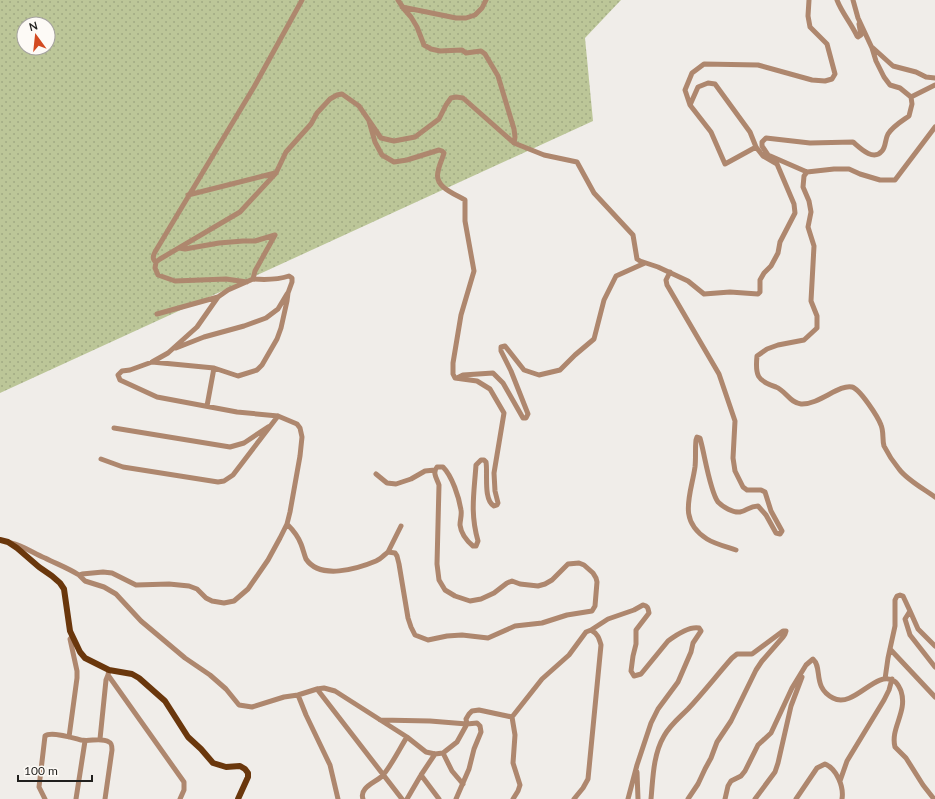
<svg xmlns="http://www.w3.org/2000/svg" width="935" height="799" viewBox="0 0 935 799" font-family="Lato,sans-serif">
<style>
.grass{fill:url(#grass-dots);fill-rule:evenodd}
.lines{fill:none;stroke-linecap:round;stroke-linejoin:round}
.minor{stroke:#ae876e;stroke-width:5}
.major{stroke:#6a370c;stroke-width:6}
</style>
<defs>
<pattern id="grass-dots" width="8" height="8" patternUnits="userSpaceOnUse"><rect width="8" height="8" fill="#bcc698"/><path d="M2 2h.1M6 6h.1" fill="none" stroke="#a1aa83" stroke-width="1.8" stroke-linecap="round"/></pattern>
</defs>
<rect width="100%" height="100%" fill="#f0ede9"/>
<path class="grass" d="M 0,0 L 621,0 L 585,38 L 593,121 L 0,393 ZM 24,24 L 48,24 L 48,48 L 24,48 Z"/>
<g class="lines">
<path class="minor" d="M 398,0 L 404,9 L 411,17 L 417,27 L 424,45 L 431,49 L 440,51 L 462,50 L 466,53 L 481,51 L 485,54 L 498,76 L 514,129 L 515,137 L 514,143
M 837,0 C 842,13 851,23 857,36 L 858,37 L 861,35 L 859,24
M 853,0 L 858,18 L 872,48 L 876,61 L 884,77 L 890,85 L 900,88 L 911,97 L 912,104 L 909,116 C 902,121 893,126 888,134 C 885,139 886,147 882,151 C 873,162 859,147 853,142 L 810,143 L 766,138 L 762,142 L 762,146 L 768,155 L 807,172 L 834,169 L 849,169 L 860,174 L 880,180 L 895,180 L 935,127
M 402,7 L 456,18 L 466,18 L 475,15 L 482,8 L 486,0
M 873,48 L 893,66 L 916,72 L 926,77 L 935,78
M 911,97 L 935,85
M 690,105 L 685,90 L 692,73 L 704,64 L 758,65 L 812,80 L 825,81 L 832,79 L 835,74 L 827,44 L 810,27 L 808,16 L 809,0
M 807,172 L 804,176 L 803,187 L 809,201 L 811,212 L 808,227 L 814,246 L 811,301 L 817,316 L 817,328 L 804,340 L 778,345 L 767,349 L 757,356 C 755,375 757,381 776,387 C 786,391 790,403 801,404 C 819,405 839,384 852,387 C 860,389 878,417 881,425 C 884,432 882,439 884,446 C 888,454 894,463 899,469 C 907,480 924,489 935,497
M 188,195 L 275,173
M 156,262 C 152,259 153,256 155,252 L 254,87 L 302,0
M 670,272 L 666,280 L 667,285 L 719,374 L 735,421 L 733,458 L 735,471 L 743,487 L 747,490 L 761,490 L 765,492 L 771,511 L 782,531 L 780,534 L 776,533 L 766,515 L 758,506 C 749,506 747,511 740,512 C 733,513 723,507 718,502 C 710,491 705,457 701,442 L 700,438 L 697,437 L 696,440 C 695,449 696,458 695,467 C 691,495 677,520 707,539 C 715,544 727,547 736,550
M 247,282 L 226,279 L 175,281 L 158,275 L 155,268 L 156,262 L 160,259 L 240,212 L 276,173 L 286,152 L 311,124 L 317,113 L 330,99 L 337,95 L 342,94 L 359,106 L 381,138 L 394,141 L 415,137 L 439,119 L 446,105 L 451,98 L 456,97 L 463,98 L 514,143 L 544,155 L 577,162 L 594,193 L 633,235 L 637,259 L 640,261 L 658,267 L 688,281 L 704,294 L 730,292 L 758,294 L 760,292 L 760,280 L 764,273 L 771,266 L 778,253 L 780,242 L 795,213 L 794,204 L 777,164 L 763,156 L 756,147 L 750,132 L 715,84 L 708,83 L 698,87 L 690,105 L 711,132 L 725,164 L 756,147
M 157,314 L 218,297
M 176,348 L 204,337 L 244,326 L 266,318 L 278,309 L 287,294
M 152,362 L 214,368 L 238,376 L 257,370 L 262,365 L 277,339 L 281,328 L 287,301 L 288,293 L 292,282 L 292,278 L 289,276 C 277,280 266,280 253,279 L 255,271 L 275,235 L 255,241 L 243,241 L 219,243 L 185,249 L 179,248
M 457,378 L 463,375 L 493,373 L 503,383 L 523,418 L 526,418 L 528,414 L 511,371 L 501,351 L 501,347 L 505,346 L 524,370 L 539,375 L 560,370 L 575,355 L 594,339 L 604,300 L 616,276 L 645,263
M 207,406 L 214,368
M 114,428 L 230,447 L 244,443 L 268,427
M 101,459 L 123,467 L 218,482 L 224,481 L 233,475 L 278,416
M 376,474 L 387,483 L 396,484 L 411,479 L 425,471 L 435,470
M 287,524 C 293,530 298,536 301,544 C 303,549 304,554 306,559 C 320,580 357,569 376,561 C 381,559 384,555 388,552 L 395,553 L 397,556 L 399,564 L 408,618 L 411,627 L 415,635 L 428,640 L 447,636 L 462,635 L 488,638 L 515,626 L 542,623 L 567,615 L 592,611 L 595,606 L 597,582 L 596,578 L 593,573 L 584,565 L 579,563 L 568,564 L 552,580 L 545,584 L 538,586 L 520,584 L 512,581 L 507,583 L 494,593 L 481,599 L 470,601 L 455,596 L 445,590 L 439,580 L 437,564 L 439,485 C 437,479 432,473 437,467 L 443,467 C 452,476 459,497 461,510 C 462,515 460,520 460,525 C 461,533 467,541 473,546 L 476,546 L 478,541 C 470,513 474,494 476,465 L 481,460 L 484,460 L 486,462 C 488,473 483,500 494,506 L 497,505 L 498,503 L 495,491 L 494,473 L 504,413 L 490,389 L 477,381 L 455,378 L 453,374 L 453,363 L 461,315 L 474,271 L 465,221 L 465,200 C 455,194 434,187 438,172 C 439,165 442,160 444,153 L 442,151 L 439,150 L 407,160 L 394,162 L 382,155 L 375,142 L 369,121
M 11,543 C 24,546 33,553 45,558 C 57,564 68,568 79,575 L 82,574 L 103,572 L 112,573 L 136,585 L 169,584 L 189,586 L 197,589 L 206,598 L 212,601 L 224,603 L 234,601 L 248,589 L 268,560 L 280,538 L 287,524 L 290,512 L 300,456 L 302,437 L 300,428 L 297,424 L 278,416 L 237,412 L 157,397 L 120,380 L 118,375 L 122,371 L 130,370 L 152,362 L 168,353 L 197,327 L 218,297 L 228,290 L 253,279
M 388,552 L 401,526
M 79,575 L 85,581 L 104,587 L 116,594 L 141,621 L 185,658 L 210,675 L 226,689 L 239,705 L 252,707 L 284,697 L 298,695 L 317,689 L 324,688 L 335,691 L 407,737 L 426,752 L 435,754 L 443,753 L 457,742 L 467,724 L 466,719 L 469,714 L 472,711 L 479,710 L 512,717 L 542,679 L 569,655 L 586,632 L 591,630 C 598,634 599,638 601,645 L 588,779 L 583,788 L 574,799
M 591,630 L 608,619 L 634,610 L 643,605 C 648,606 648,608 649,613 L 636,630 L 636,644 L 633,656 L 631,671 L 634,676 L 641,674 L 668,641 C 676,635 689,626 699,628 L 701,631 L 693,643 L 691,652 L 678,682 L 658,709 L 651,723 L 637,765 L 628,799
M 935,646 L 918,629 L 910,611 L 905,619 L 910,635 L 935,667
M 890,649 L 935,697
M 109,670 L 108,675 L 184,782 L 184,790 L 180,799
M 885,679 L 888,658 L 895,626 L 895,600 L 897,596 L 900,595 L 903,596 L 910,611
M 317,689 L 402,799
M 298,695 L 306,715 L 330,765 L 338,799
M 512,717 L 515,735 L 513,763 L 520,785 L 518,791 L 513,799
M 380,720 L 430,721 L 467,724 L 477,723 L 480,726 L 481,732 L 474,749 L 469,769 L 456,799
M 69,737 L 77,678 L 77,671 L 70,639 L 72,637
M 100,739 L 106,680 L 108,675
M 443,753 L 452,771 L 463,784
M 637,772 L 638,799
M 421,775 L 439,799
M 840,781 L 847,761 L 884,700 L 889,690 L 892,679
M 45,799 L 39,787 L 45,736 C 51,731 73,738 81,740 C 90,742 101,737 109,742 C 112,743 112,747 112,750 L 105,799
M 76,799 L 85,741
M 363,799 C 359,788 374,783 381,777 C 388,772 401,746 407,737
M 407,799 L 421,775 L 435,754
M 651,799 C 653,778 653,755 664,736 C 670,725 679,718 688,709 C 703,693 717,675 732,658 L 737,654 L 752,654 L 783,631 L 786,631 L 785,634 L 783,637 L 762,661 L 756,670 L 731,721 L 717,742 L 711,758 L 705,769 L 698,784 L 688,799
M 725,799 L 728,786 L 731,781 L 741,776 L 745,771 L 758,745 L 771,733 L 792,688 L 806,665 L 813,659 C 823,668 812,687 833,698 C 854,709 876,669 894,681 C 898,683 899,687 901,691 C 908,712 890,728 895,747 L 906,758 L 923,785 L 934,799
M 755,799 L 775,772 L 778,763 L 791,706 L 802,677
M 796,799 L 817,768 L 825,764 C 837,769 844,787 842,799"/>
<path class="major" d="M 0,540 L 8,542 L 17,548 L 39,567 L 52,576 L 60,583 L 64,589 L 70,631 L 80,652 L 85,658 L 109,670 L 132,674 L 139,678 L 165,701 L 188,737 L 201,749 L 213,763 L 226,767 L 240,766 L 245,769 L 248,773 L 248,777 L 238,799"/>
</g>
<g transform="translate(36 36) rotate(345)"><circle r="19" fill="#fdfaf6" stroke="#a5a29f"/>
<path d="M0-3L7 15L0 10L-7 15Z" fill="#d34a21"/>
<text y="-6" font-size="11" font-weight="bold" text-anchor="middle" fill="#201f1d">N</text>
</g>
<path d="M18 775v6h74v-6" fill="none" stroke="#201f1d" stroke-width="2"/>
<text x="24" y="775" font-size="12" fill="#201f1d" stroke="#fdfaf6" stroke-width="3" paint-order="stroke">100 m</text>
</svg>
